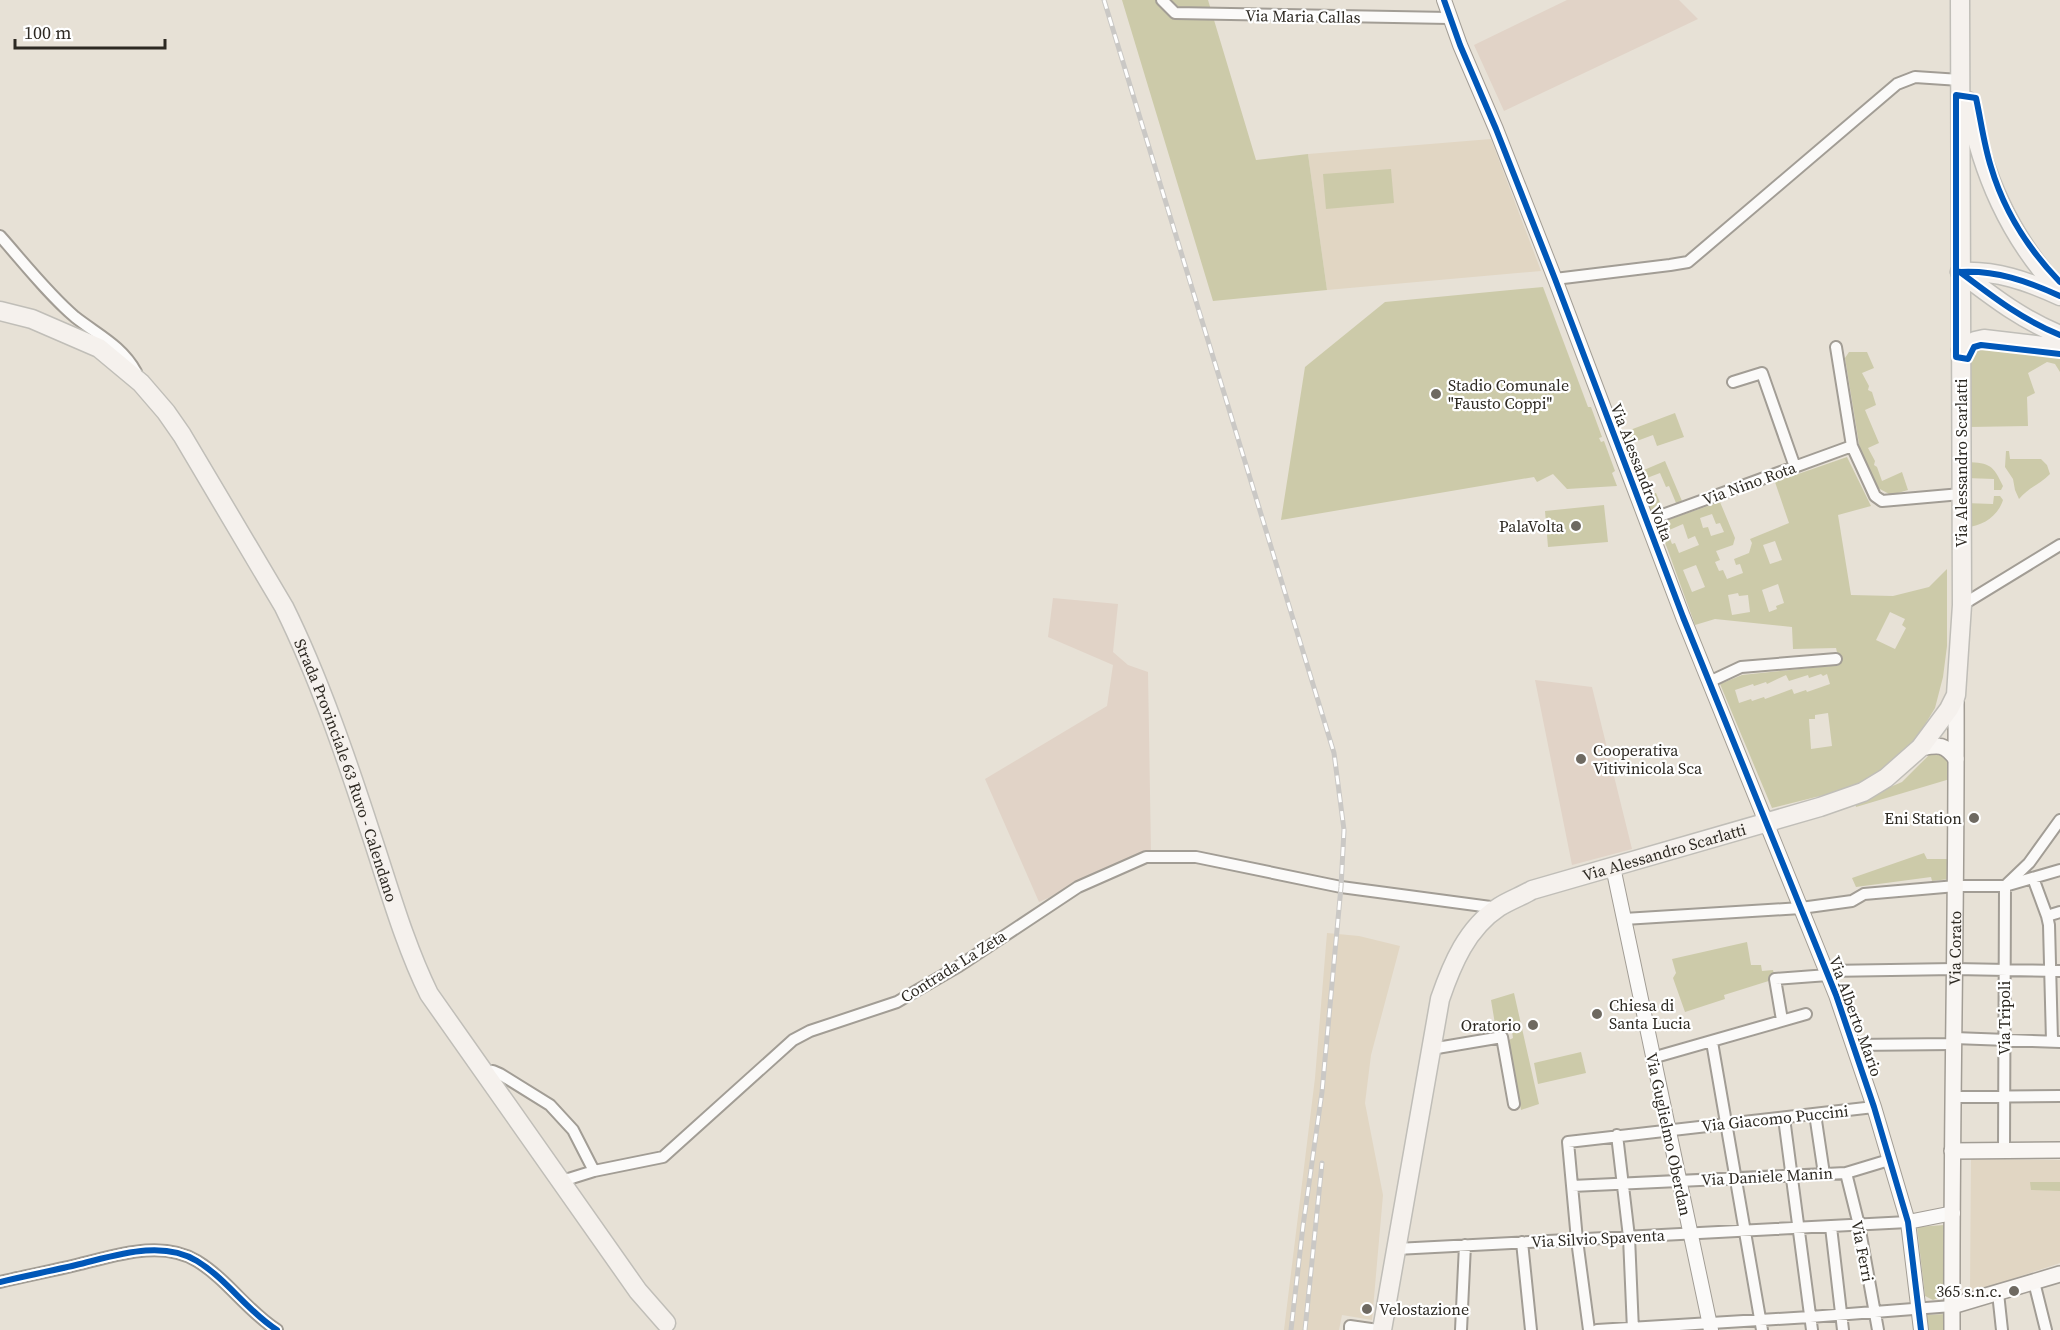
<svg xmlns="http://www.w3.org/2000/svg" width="2060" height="1330" viewBox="0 0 2060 1330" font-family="'Source Serif 4',serif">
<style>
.industrial{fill:#e1d3c7}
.built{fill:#e1d6c3}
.green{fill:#cccaa9;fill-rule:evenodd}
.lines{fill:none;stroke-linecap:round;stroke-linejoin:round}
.minor-casing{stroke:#a29d95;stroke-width:14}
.tertiary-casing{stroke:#a29d95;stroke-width:16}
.secondary-casing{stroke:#a29d95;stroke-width:18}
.primary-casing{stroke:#c0beb8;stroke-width:21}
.minor{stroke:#fbfaf9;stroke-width:10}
.tertiary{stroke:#fbfaf9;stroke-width:14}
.secondary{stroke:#f9f6f3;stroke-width:15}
.primary{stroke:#f5f1ed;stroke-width:18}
.rail-casing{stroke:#cac8c5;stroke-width:5}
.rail{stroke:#fff;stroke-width:3;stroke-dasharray:9;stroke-linecap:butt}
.cycleway-casing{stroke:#fff;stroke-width:10}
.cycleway{stroke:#0057b8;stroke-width:6}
.poi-dot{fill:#6e6961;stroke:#fff;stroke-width:2}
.labels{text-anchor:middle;stroke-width:4.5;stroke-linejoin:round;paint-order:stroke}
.street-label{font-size:16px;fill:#2d2922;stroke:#fff}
.poi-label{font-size:16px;fill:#2d2922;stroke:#fff;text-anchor:start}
</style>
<rect width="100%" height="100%" fill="#e7e1d6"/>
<path class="industrial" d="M 1567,0 L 1679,0 L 1698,19 L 1504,111 L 1474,45 Z
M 1053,598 L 1118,604 L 1113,652 L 1128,665 L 1148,672 L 1151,854 L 1039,902 L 985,779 L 1107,706 L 1113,665 L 1048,637 Z
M 1535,680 L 1592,687 L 1632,849 L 1572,865 Z"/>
<path class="built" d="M 1491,139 L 1541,271 L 1327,290 L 1308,154 Z
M 1327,933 L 1359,936 L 1400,946 L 1371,1055 L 1365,1103 L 1383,1195 L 1372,1320 L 1342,1315 L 1339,1330 L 1284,1330 L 1315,1078 Z
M 1971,1159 L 2060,1160 L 2060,1263 L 1970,1293 Z"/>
<path class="green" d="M 1122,0 L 1208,0 L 1256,160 L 1308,154 L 1327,290 L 1213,301 Z
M 1391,169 L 1394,203 L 1326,209 L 1323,174 Z
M 1543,287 L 1588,407 L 1591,407 L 1602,437 L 1599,438 L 1601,442 L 1604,441 L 1615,471 L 1612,473 L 1617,486 L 1567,489 L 1553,474 L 1537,482 L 1534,477 L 1281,520 L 1305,367 L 1385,302 Z
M 1976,347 L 2060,357 L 2060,372 L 2055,364 L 2047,362 L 2028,373 L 2035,393 L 2027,397 L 2028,426 L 1969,427 L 1969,361 Z
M 1849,352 L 1867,352 L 1874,368 L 1862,373 L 1869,386 L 1868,390 L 1872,392 L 1876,405 L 1865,410 L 1879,443 L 1868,448 L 1875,461 L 1874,465 L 1877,467 L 1882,481 L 1902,472 L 1908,490 L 1891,495 L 1878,488 L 1861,456 L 1845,358 Z
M 1675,413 L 1684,437 L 1657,446 L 1653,435 L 1626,445 L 1622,433 Z
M 2006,451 L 2009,451 L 2010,459 L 2041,459 L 2047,465 L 2050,474 C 2039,485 2029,487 2019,499 L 2015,490 L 2013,479 L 2005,467 Z
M 1847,457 L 1871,506 L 1838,515 L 1851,595 L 1893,596 L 1929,587 L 1947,569 L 1947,646 L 1943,677 L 1935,708 L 1912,746 L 1881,772 L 1848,789 L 1772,808 L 1720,684 L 1742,675 L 1840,665 L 1836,648 L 1793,649 L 1792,627 L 1715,619 L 1695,625 L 1658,523 L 1720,502 L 1735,538 L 1733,545 L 1716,551 L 1720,560 L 1715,562 L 1719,571 L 1723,570 L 1727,579 L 1743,573 L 1740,564 L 1736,565 L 1734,559 L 1749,553 L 1752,543 L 1750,539 L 1789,523 L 1775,482 ZM 1712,514 L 1716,524 L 1720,523 L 1724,532 L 1711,536 L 1708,527 L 1703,528 L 1700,518 ZM 1683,524 L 1688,539 L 1695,536 L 1699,545 L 1679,553 L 1675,543 L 1672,544 L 1667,531 ZM 1775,541 L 1782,560 L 1770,564 L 1763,545 ZM 1696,565 L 1705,587 L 1692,592 L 1683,570 ZM 1778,584 L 1784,603 L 1776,606 L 1777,609 L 1769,612 L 1762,590 ZM 1738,593 L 1739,596 L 1748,595 L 1750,612 L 1732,615 L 1728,595 ZM 1890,612 L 1905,619 L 1902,625 L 1906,628 L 1895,649 L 1876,640 ZM 1821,674 L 1823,676 L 1827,674 L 1830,684 L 1807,692 L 1806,690 L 1794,694 L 1792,689 L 1765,699 L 1764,697 L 1752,701 L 1751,699 L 1739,703 L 1735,690 L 1753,684 L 1754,686 L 1766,682 L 1767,684 L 1786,675 L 1789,681 L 1808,675 L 1809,678 ZM 1828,713 L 1832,746 L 1811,749 L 1809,719 L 1815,719 L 1815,715 Z
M 1665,461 L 1682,501 L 1676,503 L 1669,486 L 1666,487 L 1660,473 L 1647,478 L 1653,493 L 1656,493 L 1662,507 L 1651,511 L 1637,473 Z
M 1967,462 C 1990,463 1993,465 2003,486 L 2001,490 L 1994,490 L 1994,479 L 1966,478 Z
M 1994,496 L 2000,496 L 2003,500 C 1998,516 1983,526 1967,527 L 1965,503 L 1993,504 Z
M 1604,505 L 1608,542 L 1548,547 L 1545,511 Z
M 1932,752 L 1950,758 L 1950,779 L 1856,807 L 1855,802 L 1902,782 Z
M 1924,853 L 1927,859 L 1948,859 L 1949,879 L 1932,881 L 1931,877 L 1856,887 L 1852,878 Z
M 1747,942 L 1751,965 L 1761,965 L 1762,971 L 1773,970 L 1775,979 L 1724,995 L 1725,999 L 1685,1012 L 1673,978 L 1676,973 L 1672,959 Z
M 1514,993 L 1539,1104 L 1521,1110 L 1507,1041 L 1513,1038 L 1511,1025 L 1496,1030 L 1491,1000 Z
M 1581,1052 L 1586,1073 L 1538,1084 L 1534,1063 Z
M 2030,1182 L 2060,1182 L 2060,1191 L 2031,1190 Z
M 1944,1225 L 1944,1293 L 1941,1297 L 1933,1300 L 1925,1296 L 1917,1227 Z
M 1946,1314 L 1946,1330 L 1926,1330 L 1925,1315 Z"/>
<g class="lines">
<defs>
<path id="minor" d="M 1162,0 L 1175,13 L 1449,18
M 0,236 C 24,263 48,294 75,317 C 98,335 122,346 136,372
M 1555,279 L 1670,265 L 1688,262 L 1897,84 L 1915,77 L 1960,80
M 1836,347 L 1852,446 L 1875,496 L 1882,501 L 1961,494
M 1733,382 L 1762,373 L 1795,467
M 1646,521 L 1852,446
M 1962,605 L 2060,545
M 1709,682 L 1741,667 L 1836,659
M 2033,878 L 2047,916 L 2060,912
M 2047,916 L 2049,925 L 2052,1041
M 1624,919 L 1801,908 L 1852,901 L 1864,894 L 1956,886 L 2005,886 L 2029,863 L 2060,820
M 1826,971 L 1955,969 L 2060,971
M 1782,1020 L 1775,979 L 1828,975
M 1954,1038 L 2060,1042
M 1712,1042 L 1762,1330
M 1853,1045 L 1953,1044
M 1431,1049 L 1502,1037 L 1514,1104
M 1652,1058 L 1806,1014
M 484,1072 L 493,1071 L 500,1074 L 550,1105 L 573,1130 L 594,1171
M 1953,1097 L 2060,1096
M 1815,1114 L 1824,1174
M 1784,1118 L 1812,1330
M 1617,1135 L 1629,1237 L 1633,1330
M 2004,1151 L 2005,886 L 2060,870
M 1846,1173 L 1859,1225 L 1878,1330
M 562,1181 L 594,1171 L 663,1157 L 793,1040 L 810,1031 L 897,1002 L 959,966 L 1078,887 L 1146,857 L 1196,857 L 1341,887 L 1498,908
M 1572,1186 L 1846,1173 L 1889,1160
M 1831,1227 L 1843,1330
M 1522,1242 L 1531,1330
M 1396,1249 L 1908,1222
M 0,1282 C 25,1276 51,1271 76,1265 C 114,1256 161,1239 197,1261 C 228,1280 247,1311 277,1330
M 2034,1282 L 2046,1330
M 1998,1293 L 2002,1330
M 1350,1330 L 1350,1326 L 1378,1330
M 1461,1330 L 1465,1245
M 1589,1330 L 1577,1240 L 1568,1142 L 1874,1107
M 1597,1330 L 1810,1317 L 1952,1306"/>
<path id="tertiary" d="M 1444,0 L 1460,45 L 1496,129 L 1555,279 L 1683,617 L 1836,995 L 1874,1107 L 1908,1222 L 1921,1330
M 1613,867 L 1711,1330
M 1908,1222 L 1953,1213"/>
<g id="secondary">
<path d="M 1920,748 C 1938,745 1944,743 1956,759"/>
<path d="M 1952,1151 L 2060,1150"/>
<path d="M 1952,1306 L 2060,1274"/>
<path id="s1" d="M 1952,1330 C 1951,1118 1957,907 1956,695"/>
</g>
<g id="primary">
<path d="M 1968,101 C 1982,173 2009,237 2060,291"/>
<path d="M 1960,272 C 1993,297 2021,319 2060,335"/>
<path d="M 1960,272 C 1996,270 2027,281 2060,296"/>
<path id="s2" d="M 0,311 L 32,319 L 99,348 L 141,383 L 166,412 L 182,435 L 284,607 C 319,678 347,760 371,834 C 389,888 404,943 429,994 L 638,1291 L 666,1323"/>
<path d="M 1961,350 L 1975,341 L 1984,339 L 2060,348"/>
<path id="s3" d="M 1382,1330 L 1440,999 C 1452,964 1467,928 1499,907 C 1510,900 1522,896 1532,890 L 1820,807 L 1863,792 L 1886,778 L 1920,748 L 1949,709 L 1956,695 L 1962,605 L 1960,0"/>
</g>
</defs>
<use href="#minor" class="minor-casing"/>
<use href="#tertiary" class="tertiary-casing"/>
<use href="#secondary" class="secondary-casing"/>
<use href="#primary" class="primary-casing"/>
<use href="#minor" class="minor"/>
<use href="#tertiary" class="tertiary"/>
<use href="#secondary" class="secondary"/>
<use href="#primary" class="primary"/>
<defs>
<path id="rail" d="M 1104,0 L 1334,753 L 1344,830 L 1341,887 L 1322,1092 L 1303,1226 L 1291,1330
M 1305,1330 L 1322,1163"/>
</defs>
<use href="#rail" class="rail-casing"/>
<use href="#rail" class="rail"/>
<defs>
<path id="cycleway" d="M 1444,0 L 1460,45 L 1496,129 L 1555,279 L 1683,617 L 1836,995 L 1874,1107 L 1908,1222 L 1921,1330
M 1960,272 C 1993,297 2021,319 2060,335
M 1960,272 C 1996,270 2027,281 2060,296
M 2060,282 C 2028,249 2004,211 1991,167 C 1984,145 1981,121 1976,98 L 1956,95 L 1956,357 L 1968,359 L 1974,347 L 1981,345 L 2060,354
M 0,1282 C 25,1276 51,1271 76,1265 C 114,1256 161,1239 197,1261 C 228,1280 247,1311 277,1330"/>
</defs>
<use href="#cycleway" class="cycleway-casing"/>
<use href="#cycleway" class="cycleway"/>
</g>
<g class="poi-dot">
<circle cx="1436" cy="394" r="6"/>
<circle cx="1576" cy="526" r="6"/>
<circle cx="1581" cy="759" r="6"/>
<circle cx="1974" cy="818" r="6"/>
<circle cx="1597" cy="1014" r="6"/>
<circle cx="1533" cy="1025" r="6"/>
<circle cx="2014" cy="1291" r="6"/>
<circle cx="1367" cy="1309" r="6"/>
</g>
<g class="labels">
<g class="street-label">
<text transform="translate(1303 16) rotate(1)" y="6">Via Maria Callas</text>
<text transform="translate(1961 463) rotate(-90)" y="6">Via Alessandro Scarlatti</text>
<text transform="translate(1642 472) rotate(69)" y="6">Via Alessandro Volta</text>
<text transform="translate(1749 483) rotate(-20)" y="6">Via Nino Rota</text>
<text dy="6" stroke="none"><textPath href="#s2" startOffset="602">Strada Provinciale 63 Ruvo - Calendano</textPath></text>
<text dy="6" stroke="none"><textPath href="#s3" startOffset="622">Via Alessandro Scarlatti</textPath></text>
<text dy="6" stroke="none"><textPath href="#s1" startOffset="382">Via Corato</textPath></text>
<text transform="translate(953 966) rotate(-32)" y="6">Contrada La Zeta</text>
<text transform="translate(1856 1016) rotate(70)" y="6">Via Alberto Mario</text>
<text transform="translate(2004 1018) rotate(-90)" y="6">Via Tripoli</text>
<text transform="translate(1775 1118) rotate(-6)" y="6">Via Giacomo Puccini</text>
<text transform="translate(1669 1134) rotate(78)" y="6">Via Guglielmo Oberdan</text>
<text transform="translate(1767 1176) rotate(-3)" y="6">Via Daniele Manin</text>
<text transform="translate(1598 1238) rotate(-3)" y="6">Via Silvio Spaventa</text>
<text transform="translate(1863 1251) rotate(79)" y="6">Via Ferri</text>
</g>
<g class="poi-label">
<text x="1448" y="391">Stadio Comunale<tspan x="1448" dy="18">"Fausto Coppi"</tspan></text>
<text x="1564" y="532" text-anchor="end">PalaVolta</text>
<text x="1593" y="756">Cooperativa<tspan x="1593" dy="18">Vitivinicola Sca</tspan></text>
<text x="1962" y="824" text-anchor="end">Eni Station</text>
<text x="1609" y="1011">Chiesa di<tspan x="1609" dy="18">Santa Lucia</tspan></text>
<text x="1521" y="1031" text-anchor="end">Oratorio</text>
<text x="2002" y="1297" text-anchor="end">365 s.n.c.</text>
<text x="1379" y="1315">Velostazione</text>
</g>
</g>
<path d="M15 39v9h150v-9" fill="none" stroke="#2d2922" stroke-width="3"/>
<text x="24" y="39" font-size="18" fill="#2d2922" stroke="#ffffff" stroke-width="4.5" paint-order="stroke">100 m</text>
</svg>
